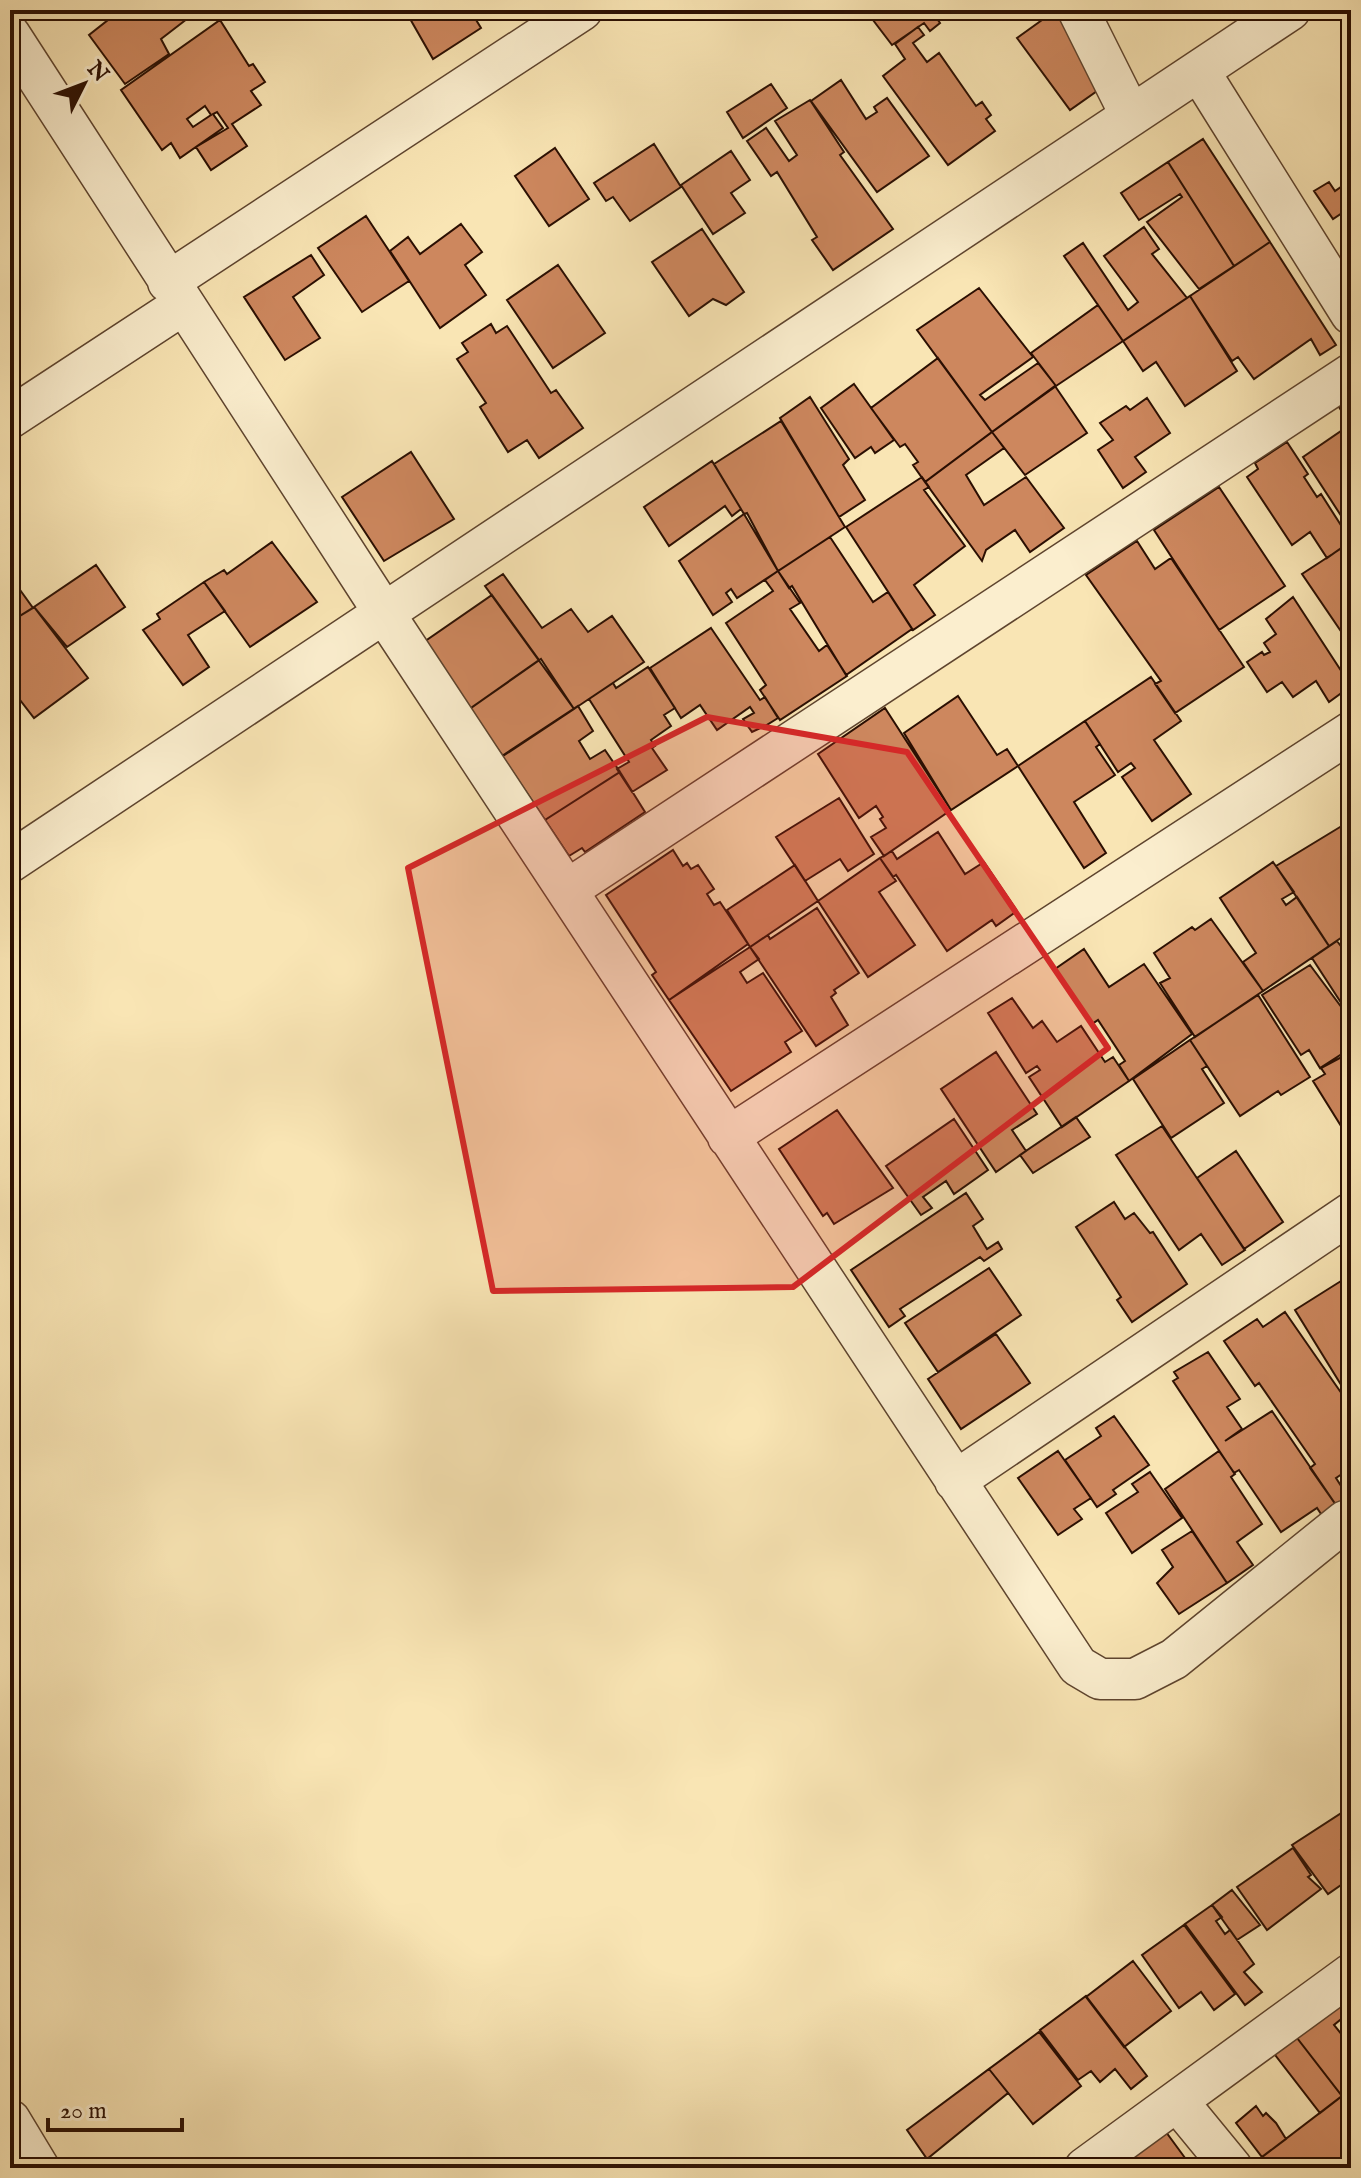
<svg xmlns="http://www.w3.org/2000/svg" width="1361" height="2178" viewBox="0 0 1361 2178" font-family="'IM FELL English',serif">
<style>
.building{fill:#cd875e;stroke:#2b0f02;stroke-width:2;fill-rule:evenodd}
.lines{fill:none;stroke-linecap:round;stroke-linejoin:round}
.minor-casing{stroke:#5e442e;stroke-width:43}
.minor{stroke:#fbeece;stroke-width:40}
.marked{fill:#d62828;fill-opacity:0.2;stroke:#d62828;stroke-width:6;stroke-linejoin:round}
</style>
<rect width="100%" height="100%" fill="#f9e5b4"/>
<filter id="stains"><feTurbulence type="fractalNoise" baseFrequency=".0025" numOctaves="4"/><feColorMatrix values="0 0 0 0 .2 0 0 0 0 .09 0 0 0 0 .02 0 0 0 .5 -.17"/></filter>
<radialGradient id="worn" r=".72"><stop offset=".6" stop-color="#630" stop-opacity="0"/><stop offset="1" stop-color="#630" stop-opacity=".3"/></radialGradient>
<path class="building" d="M 108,10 L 195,10 L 196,12 L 161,39 L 169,54 L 125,84 L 89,35 L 113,16 Z
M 405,10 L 470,10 L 481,28 L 433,59 Z
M 888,10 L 931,10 L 940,23 L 930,31 L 924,23 L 892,45 L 873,20 Z
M 1056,10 L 1062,10 L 1114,79 L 1070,110 L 1017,38 Z
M 220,20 L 249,66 L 253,64 L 265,82 L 251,91 L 261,105 L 232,124 L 247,146 L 211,170 L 196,147 L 228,128 L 217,112 L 213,114 L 223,128 L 180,158 L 171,143 L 162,150 L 121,90 ZM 205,106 L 211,115 L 193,127 L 187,119 Z
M 918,27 L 924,35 L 913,43 L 927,62 L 939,53 L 976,106 L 982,102 L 991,115 L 986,119 L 995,131 L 948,165 L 883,76 L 905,59 L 895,44 Z
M 841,80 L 866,119 L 877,112 L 874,107 L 887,98 L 929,156 L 877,192 L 811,101 Z
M 771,84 L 787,108 L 743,138 L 727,112 Z
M 810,100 L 844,152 L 840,155 L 893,229 L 833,270 L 812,240 L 817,237 L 777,172 L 771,176 L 747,141 L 766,128 L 789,161 L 797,155 L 775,121 Z
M 1203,139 L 1270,242 L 1234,266 L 1168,162 Z
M 654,144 L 681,187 L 630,221 L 613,197 L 606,201 L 594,183 Z
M 555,148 L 589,199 L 549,226 L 515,176 Z
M 731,151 L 750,180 L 731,193 L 745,213 L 713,234 L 681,185 Z
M 1168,162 L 1234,266 L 1199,289 L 1147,222 L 1182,197 L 1180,194 L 1139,220 L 1121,193 Z
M 1351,180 L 1351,207 L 1333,219 L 1314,191 L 1329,182 L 1335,191 Z
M 366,216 L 409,281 L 362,312 L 318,248 Z
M 461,224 L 482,252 L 465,265 L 486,295 L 440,328 L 390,251 L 408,237 L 420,254 Z
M 1144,227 L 1159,249 L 1152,254 L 1187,298 L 1123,341 L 1064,256 L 1083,243 L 1128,310 L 1138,302 L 1104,256 Z
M 702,229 L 744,292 L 726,305 L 713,299 L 689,316 L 652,262 Z
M 1270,242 L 1336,345 L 1320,355 L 1311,339 L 1254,379 L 1238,357 L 1232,361 L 1190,296 Z
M 311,255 L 324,275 L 293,297 L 320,338 L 285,360 L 244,297 Z
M 558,265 L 605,333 L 553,368 L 507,300 Z
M 979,288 L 1033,357 L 980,395 L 985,400 L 1038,363 L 1056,386 L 992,432 L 917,330 Z
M 1190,296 L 1237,371 L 1185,406 L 1156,362 L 1143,371 L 1123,341 Z
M 1098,305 L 1123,341 L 1056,386 L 1031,353 Z
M 491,324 L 496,333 L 507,326 L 551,393 L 556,390 L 583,428 L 539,458 L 527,440 L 508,452 L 480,407 L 486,403 L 457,359 L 468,352 L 462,343 Z
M 938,358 L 992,432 L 925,482 L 913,465 L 918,462 L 905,444 L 900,447 L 871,408 Z
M 854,384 L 894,440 L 875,453 L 871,447 L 855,458 L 821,408 Z
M 1055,386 L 1087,433 L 1025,475 L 992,432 Z
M 810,397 L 849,459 L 843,465 L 865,500 L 839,517 L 780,418 Z
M 1147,398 L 1170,433 L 1135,457 L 1146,472 L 1123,488 L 1098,450 L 1113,440 L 1100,423 L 1126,406 L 1130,410 Z
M 1351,399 L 1351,426 L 1339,407 Z
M 781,421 L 845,527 L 778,571 L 747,513 L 744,514 L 714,464 Z
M 1344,429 L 1351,439 L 1351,541 L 1345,530 L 1349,528 L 1303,457 Z
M 992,432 L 1004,448 L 966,475 L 984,505 L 1026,477 L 1064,528 L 1030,552 L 1015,530 L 986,550 L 982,561 L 925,482 Z
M 1287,442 L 1308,474 L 1304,477 L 1317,497 L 1321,494 L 1351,541 L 1327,558 L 1310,532 L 1292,545 L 1247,477 L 1258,469 L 1255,463 Z
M 411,452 L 454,519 L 384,561 L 342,497 Z
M 712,461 L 741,509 L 732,516 L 725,506 L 669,546 L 644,507 Z
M 922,477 L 929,487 L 924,490 L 965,546 L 914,585 L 935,615 L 913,630 L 846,527 Z
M 1219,487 L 1285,586 L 1219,630 L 1154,530 Z
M 744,514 L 778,571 L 737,598 L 731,589 L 726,593 L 732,602 L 713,615 L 679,561 Z
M 830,537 L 873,602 L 888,592 L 912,629 L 846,675 L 792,586 L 789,588 L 778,571 Z
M 1137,541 L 1155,569 L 1171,558 L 1244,667 L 1175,713 L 1155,684 L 1161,681 L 1086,575 Z
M 272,542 L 317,602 L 250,647 L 204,582 L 224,570 L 227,574 Z
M 1351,542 L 1351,646 L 1302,574 Z
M 96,565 L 125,607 L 67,647 L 34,607 Z
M 778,571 L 800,603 L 790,609 L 819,651 L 827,645 L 847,676 L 780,720 L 760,690 L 766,685 L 726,623 L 773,591 L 765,580 Z
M 503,574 L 542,628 L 571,609 L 588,632 L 612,616 L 644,662 L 574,709 L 485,586 Z
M 10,576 L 33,608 L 10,622 Z
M 204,582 L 225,611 L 188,635 L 209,667 L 183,685 L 143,630 L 160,619 L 157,614 Z
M 492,595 L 539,660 L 468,710 L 421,644 Z
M 1293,597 L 1351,686 L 1329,702 L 1316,681 L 1293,697 L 1282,682 L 1267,692 L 1247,662 L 1262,652 L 1264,655 L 1270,652 L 1264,643 L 1276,634 L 1266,619 Z
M 34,607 L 88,678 L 34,718 L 10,687 L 10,622 Z
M 711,628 L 760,700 L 765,697 L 778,718 L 765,726 L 752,732 L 743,719 L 754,713 L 750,707 L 717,730 L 700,705 L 681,718 L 650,668 Z
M 541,659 L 574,709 L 503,756 L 468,710 Z
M 648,667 L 675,708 L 664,715 L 671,726 L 651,740 L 655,746 L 652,748 L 667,770 L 632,792 L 617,769 L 629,762 L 589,699 L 613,683 L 616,688 Z
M 1151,677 L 1181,721 L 1154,740 L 1191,794 L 1152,821 L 1122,777 L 1135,768 L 1131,763 L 1118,772 L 1085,721 Z
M 958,696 L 997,755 L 1007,749 L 1018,766 L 951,810 L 904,733 Z
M 578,706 L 593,731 L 579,741 L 590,759 L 605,750 L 620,772 L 545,820 L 502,756 Z
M 885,708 L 951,810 L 884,856 L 871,837 L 886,828 L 880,819 L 883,817 L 876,806 L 859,818 L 818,754 Z
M 1085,721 L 1100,744 L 1096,747 L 1115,775 L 1074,802 L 1106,853 L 1084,868 L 1018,766 Z
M 620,772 L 645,812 L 585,852 L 582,848 L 569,856 L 545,820 Z
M 839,798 L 874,854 L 848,871 L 840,859 L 805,881 L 776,837 Z
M 1345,824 L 1351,833 L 1351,931 L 1329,946 L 1276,866 Z
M 938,832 L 965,874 L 984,862 L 1017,911 L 996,926 L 992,920 L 947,951 L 896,875 L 893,877 L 880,858 L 892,851 L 897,859 Z
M 673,850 L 683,866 L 687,863 L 691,869 L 698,865 L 714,889 L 707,894 L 714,905 L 720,902 L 748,944 L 669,1000 L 652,975 L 656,972 L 606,895 Z
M 880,858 L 896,881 L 879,892 L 915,945 L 868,977 L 818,901 Z
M 1273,862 L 1294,892 L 1282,899 L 1286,905 L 1297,897 L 1329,946 L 1263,991 L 1243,962 L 1256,953 L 1220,898 Z
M 795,865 L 818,901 L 750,947 L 727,910 Z
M 817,908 L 859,973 L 834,990 L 836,993 L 831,997 L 848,1025 L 816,1046 L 750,947 L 768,935 L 770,939 Z
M 1211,919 L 1263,991 L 1195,1037 L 1160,983 L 1170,978 L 1154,953 L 1192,927 L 1195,930 Z
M 1337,941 L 1343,949 L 1351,944 L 1351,1018 L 1312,958 Z
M 750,947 L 759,959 L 740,972 L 747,983 L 763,973 L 802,1031 L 785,1042 L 791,1052 L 731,1091 L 669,1000 Z
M 1084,949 L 1109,987 L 1144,964 L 1192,1034 L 1129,1081 L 1119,1065 L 1125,1061 L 1098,1020 L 1092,1024 L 1055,969 Z
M 1310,965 L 1342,1008 L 1341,1017 L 1351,1033 L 1351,1048 L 1320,1068 L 1309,1050 L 1301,1055 L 1262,995 Z
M 1258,995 L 1310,1077 L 1281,1095 L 1278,1091 L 1240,1116 L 1190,1040 Z
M 1012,998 L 1033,1028 L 1042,1021 L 1057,1042 L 1081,1026 L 1105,1062 L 1113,1057 L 1129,1081 L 1062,1127 L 1029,1077 L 1040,1070 L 1037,1066 L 1026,1073 L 988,1013 Z
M 1190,1040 L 1207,1066 L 1202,1069 L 1224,1103 L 1171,1138 L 1133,1079 Z
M 996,1052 L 1037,1114 L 1012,1130 L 1026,1151 L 996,1172 L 941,1089 Z
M 1351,1052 L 1351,1142 L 1313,1081 L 1325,1074 L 1321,1068 Z
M 837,1110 L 893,1188 L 834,1224 L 827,1213 L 823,1216 L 779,1149 Z
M 1076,1117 L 1090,1137 L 1033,1173 L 1020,1155 Z
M 954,1119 L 988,1170 L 954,1194 L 946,1181 L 923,1197 L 932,1208 L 921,1215 L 886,1166 Z
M 1162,1126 L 1245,1250 L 1222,1265 L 1201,1234 L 1179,1250 L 1116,1155 Z
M 1236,1151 L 1283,1222 L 1244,1249 L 1197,1178 Z
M 966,1193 L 983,1219 L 973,1226 L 987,1249 L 998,1242 L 1002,1249 L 984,1261 L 980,1257 L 900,1309 L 905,1316 L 889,1327 L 851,1270 Z
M 1114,1202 L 1125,1219 L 1134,1213 L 1150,1233 L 1153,1232 L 1187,1284 L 1132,1322 L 1117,1300 L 1121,1297 L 1076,1227 Z
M 989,1268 L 1021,1315 L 938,1372 L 905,1323 Z
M 1341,1281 L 1351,1296 L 1351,1401 L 1295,1310 Z
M 1285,1312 L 1351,1407 L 1351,1468 L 1336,1478 L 1350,1500 L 1338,1508 L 1310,1468 L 1315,1464 L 1259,1383 L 1255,1386 L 1224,1341 L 1257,1319 L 1263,1327 Z
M 996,1334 L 1030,1383 L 961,1429 L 928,1379 Z
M 1208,1352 L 1240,1399 L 1227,1407 L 1242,1429 L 1225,1441 L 1272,1411 L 1338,1508 L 1323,1517 L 1317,1508 L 1281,1532 L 1239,1470 L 1234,1473 L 1173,1381 L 1178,1378 L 1174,1372 Z
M 1114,1416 L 1149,1465 L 1113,1490 L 1116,1494 L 1097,1507 L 1065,1460 L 1101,1436 L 1096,1428 Z
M 1058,1451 L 1091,1498 L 1074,1509 L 1082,1519 L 1058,1535 L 1018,1478 Z
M 1219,1451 L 1235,1474 L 1231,1477 L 1262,1524 L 1237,1542 L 1253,1565 L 1227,1583 L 1165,1489 Z
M 1150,1472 L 1182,1518 L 1132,1553 L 1106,1513 L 1138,1492 L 1132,1484 Z
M 1192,1531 L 1227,1583 L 1179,1614 L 1157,1583 L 1173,1567 L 1162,1550 Z
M 1343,1812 L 1351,1825 L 1351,1843 L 1341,1850 L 1351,1867 L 1351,1878 L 1328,1894 L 1292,1845 Z
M 1293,1848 L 1311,1875 L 1308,1877 L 1321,1889 L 1267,1930 L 1237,1887 Z
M 1232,1890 L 1260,1925 L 1237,1940 L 1212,1905 Z
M 1212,1905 L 1222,1917 L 1216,1921 L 1225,1934 L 1230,1930 L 1254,1964 L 1244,1972 L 1262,1992 L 1245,2005 L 1185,1924 Z
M 1184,1925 L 1235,1994 L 1214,2010 L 1201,1992 L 1179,2008 L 1142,1955 Z
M 1133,1961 L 1171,2011 L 1124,2047 L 1086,1997 Z
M 1086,1996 L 1147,2076 L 1131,2089 L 1115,2069 L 1100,2082 L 1091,2071 L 1078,2080 L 1040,2030 Z
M 1351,1998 L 1351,2011 L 1334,2025 L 1351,2046 L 1351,2089 L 1342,2096 L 1294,2034 Z
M 1039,2032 L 1081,2086 L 1033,2124 L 989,2069 Z
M 1294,2034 L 1342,2096 L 1320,2113 L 1272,2051 Z
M 989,2069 L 1008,2093 L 927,2159 L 907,2130 Z
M 1342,2096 L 1351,2107 L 1351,2164 L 1346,2168 L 1271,2168 L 1262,2157 Z
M 1256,2106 L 1263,2116 L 1266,2113 L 1276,2123 L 1286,2139 L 1262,2157 L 1236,2123 Z
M 1166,2132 L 1188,2162 L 1181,2168 L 1121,2165 Z"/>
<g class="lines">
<defs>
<path id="minor" d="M 1078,10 L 1131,116
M 10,35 L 384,613 L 1078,1666 L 1100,1679 L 1135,1679 L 1174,1659 L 1345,1521
M 1199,71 L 1351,314
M 168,282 L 582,10
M 10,418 L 184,304
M 10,862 L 1290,10
M 567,890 L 1351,374
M 728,1137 L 1351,732
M 955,1481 L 1351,1213
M 1177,2101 L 1232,2168
M 10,2120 L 39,2168
M 1085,2168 L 1351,1974"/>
</defs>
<use href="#minor" class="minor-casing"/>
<use href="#minor" class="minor"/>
</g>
<path class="marked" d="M 707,717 L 907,752 L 1108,1048 L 793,1287 L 493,1291 L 408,868 Z"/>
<rect width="1361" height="2178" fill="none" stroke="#f9e5b4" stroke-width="40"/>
<rect x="12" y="12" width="1337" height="2154" fill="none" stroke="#2b0f02" stroke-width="4"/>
<rect x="20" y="20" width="1321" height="2138" fill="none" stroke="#2b0f02" stroke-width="2"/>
<g transform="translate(84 84) rotate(48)" stroke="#fbeece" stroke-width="6" paint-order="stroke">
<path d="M0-6L14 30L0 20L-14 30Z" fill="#2b0f02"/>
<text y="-12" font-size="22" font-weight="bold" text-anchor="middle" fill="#2b0f02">N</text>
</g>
<path d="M48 2118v12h134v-12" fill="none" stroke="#2b0f02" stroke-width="4"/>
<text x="60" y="2118" font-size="24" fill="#2b0f02" stroke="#fbeece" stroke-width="6" paint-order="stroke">20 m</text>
<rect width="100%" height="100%" filter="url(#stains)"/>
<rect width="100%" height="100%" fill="url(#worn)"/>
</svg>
